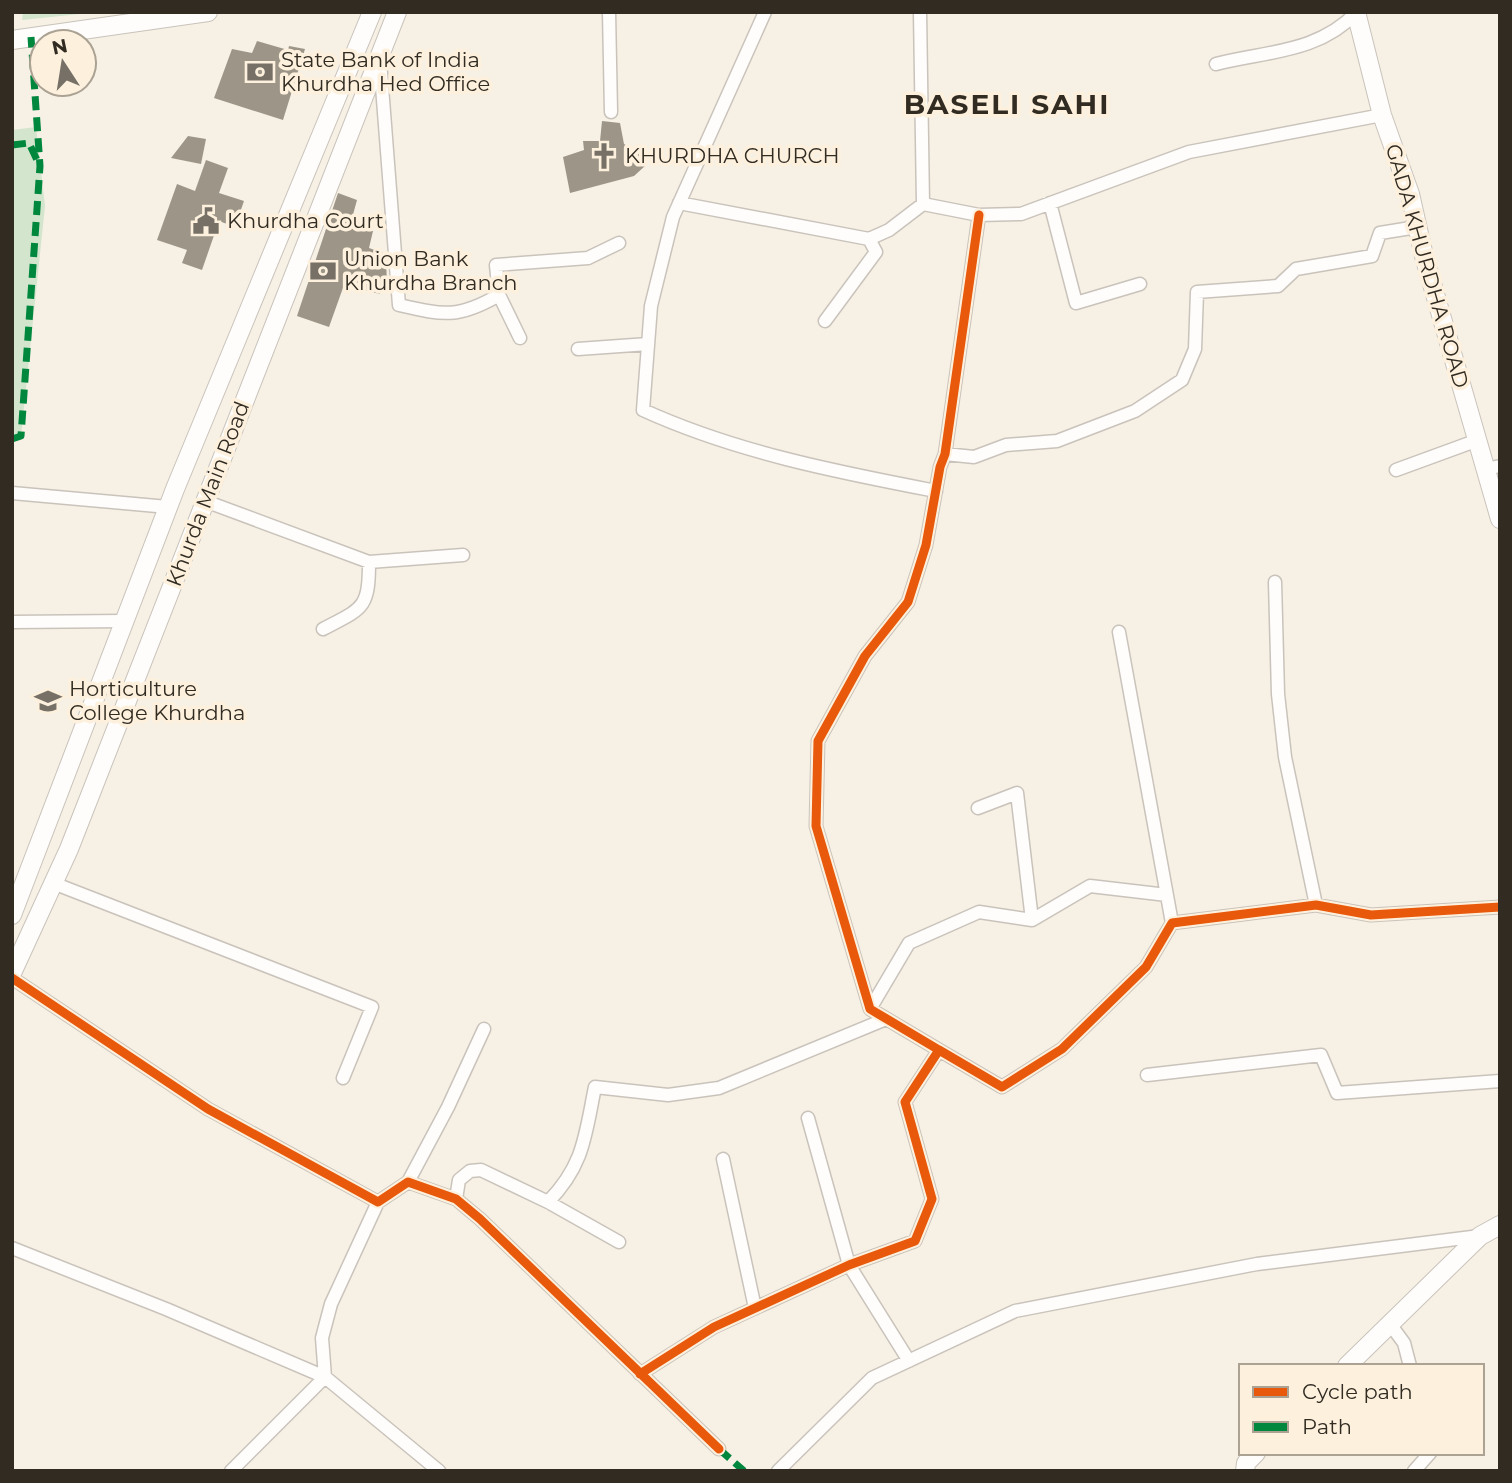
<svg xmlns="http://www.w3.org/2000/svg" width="1512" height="1483" viewBox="0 0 1512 1483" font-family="Montserrat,sans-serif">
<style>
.forest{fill:url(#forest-crowns)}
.pitch{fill:#d3e5cd}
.building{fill:#9d9688}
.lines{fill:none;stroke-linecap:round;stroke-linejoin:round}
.street-casing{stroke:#c9c3bb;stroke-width:15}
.secondary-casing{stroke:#c9c3bb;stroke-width:20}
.street{stroke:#fefdfb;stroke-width:12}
.secondary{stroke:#fefdfb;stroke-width:18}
.quiet{stroke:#00873e;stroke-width:7;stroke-dasharray:14 7;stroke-linecap:butt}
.cycleway-casing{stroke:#fdf1de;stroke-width:13}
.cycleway{stroke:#e8590c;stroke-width:9}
.labels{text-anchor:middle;stroke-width:7;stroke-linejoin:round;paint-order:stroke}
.poi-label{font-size:21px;fill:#312b22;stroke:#fdf1de;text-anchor:start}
.street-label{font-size:21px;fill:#312b22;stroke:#fdf1de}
.district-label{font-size:28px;font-weight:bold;letter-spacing:2px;fill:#312b22;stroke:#fdf1de}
</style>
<defs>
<pattern id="forest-crowns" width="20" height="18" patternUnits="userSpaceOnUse" patternTransform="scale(1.75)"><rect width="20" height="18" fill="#d3e5cd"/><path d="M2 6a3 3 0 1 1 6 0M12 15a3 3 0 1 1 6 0" fill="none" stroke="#b6c5b0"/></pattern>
</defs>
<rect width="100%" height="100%" fill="#f6f0e5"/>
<path class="forest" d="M 23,12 L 99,12 L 22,20 Z"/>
<path class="pitch" d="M 36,127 L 45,206 L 21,436 L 12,442 L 12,130 Z"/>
<path class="building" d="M 257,41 L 288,50 L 289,46 L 305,49 L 283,120 L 214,98 L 232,49 L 252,53 Z
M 602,121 L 620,123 L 624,144 L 643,155 L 645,166 L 634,176 L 570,193 L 563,157 L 584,150 L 583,141 L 600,141 Z
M 188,136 L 206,139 L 201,164 L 171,158 Z
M 206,160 L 228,168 L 219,193 L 244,201 L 235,227 L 219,221 L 202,270 L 182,263 L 187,250 L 157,240 L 177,184 L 195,191 Z
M 338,193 L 357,200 L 351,222 L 373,231 L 369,248 L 386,254 L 387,289 L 381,284 L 380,294 L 344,285 L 329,327 L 297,316 Z"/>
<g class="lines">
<defs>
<path id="street" d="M 609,12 L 611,112
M 765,12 L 673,217 L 651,306 L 643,410 C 735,452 837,472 936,491
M 920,12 L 923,204 L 979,215 L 1021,214 L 1189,152 L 1382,115
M 380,61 L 399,305 C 443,315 458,319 499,295 L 520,338
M 1216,64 C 1267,51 1318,53 1357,12
M 679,203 L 869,239 L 876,252 L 825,321
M 1050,203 L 1076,303 L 1140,284
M 869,239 L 889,230 L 923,204
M 499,295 L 496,265 L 588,258 L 619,243
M 578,349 L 648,344
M 945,454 L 974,457 L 1006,445 L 1057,441 L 1135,411 L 1182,380 L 1195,349 L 1197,292 L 1278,286 L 1296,269 L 1372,256 L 1380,233 L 1417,227
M 1486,469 L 1500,466
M 1396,470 L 1478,440
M 12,493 L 168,507
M 205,501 L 369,562 L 463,555
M 1275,582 L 1278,694 L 1285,757 L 1316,905
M 12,622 L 125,621
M 323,629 C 363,608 369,609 369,562
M 1119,632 L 1172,923
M 978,808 L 1017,793 L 1032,920
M 53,883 L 372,1007 L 343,1078
M 12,978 L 208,1109 L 378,1202 L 408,1182 L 456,1199 L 480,1219 L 719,1449
M 870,1009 L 909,943 L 979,912 L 1032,920 L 1090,886 L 1167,895
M 939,1050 L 870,1009 L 816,826 L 818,741 L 865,656 L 908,602 L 926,545 L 940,467 L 945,454 L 979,215
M 1147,1075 L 1321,1055 L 1337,1093 L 1500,1081
M 808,1118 L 849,1265 L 909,1361
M 723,1159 L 755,1308
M 408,1182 L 448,1107 L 484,1029
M 456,1199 L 459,1180 L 470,1171 L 481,1170 L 548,1202 L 619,1242
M 378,1202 L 331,1304 L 322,1338 L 325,1377 L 439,1471
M 548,1202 C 584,1165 585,1136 595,1087 L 668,1095 L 719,1088 L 886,1019
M 12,1248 L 166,1309 L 325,1377 L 231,1471
M 1390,1324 L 1404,1343 L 1410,1366
M 640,1374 L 714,1327 L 849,1265 L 915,1241 L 932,1199 L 905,1102 L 939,1050 L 1002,1087 L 1062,1049 L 1146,967 L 1172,923 L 1316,905 L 1371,915 L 1500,907
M 778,1471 L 872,1378 L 1015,1311 L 1257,1264 L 1480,1236
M 1414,1471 L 1430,1453"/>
<path id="secondary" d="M 1356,12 L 1382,115 L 1410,194 L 1424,256 L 1500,519
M 12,40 L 208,12
M 12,915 L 175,489 L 372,12
M 12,973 L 69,849 L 397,12
M 1347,1366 L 1480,1236 L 1500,1225
M 1245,1471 L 1246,1463 L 1256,1453"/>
</defs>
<use href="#street" class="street-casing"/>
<use href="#secondary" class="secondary-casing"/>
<use href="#street" class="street"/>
<use href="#secondary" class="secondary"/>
<path class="quiet" d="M 12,145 L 29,143 L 37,160
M 12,439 L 21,436 L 40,166 L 31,37
M 719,1449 L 744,1471"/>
<defs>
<path id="cycleway" d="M 12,978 L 208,1109 L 378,1202 L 408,1182 L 456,1199 L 480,1219 L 719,1449
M 939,1050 L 870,1009 L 816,826 L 818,741 L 865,656 L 908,602 L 926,545 L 940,467 L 945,454 L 979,215
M 640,1374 L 714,1327 L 849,1265 L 915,1241 L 932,1199 L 905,1102 L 939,1050 L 1002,1087 L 1062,1049 L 1146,967 L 1172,923 L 1316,905 L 1371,915 L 1500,907"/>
</defs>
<use href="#cycleway" class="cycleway-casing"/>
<use href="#cycleway" class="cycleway"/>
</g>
<defs>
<symbol id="bank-bare" viewBox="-9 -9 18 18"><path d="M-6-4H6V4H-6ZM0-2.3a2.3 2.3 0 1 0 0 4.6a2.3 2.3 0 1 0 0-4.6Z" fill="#767066" stroke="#fdf1de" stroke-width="2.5" paint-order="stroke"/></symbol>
<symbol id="church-bare" viewBox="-9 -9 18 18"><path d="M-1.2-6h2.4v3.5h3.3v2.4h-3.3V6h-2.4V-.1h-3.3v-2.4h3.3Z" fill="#767066" stroke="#fdf1de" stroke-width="2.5" paint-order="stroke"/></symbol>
<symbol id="civic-bare" viewBox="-9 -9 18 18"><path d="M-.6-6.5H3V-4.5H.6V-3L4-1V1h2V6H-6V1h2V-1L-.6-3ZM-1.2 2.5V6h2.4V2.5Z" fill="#767066" stroke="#fdf1de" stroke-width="2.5" paint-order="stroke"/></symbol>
<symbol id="university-bare" viewBox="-9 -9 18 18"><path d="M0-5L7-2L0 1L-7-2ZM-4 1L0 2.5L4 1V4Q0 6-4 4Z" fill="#767066" stroke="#fdf1de" stroke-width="2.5" paint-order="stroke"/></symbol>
</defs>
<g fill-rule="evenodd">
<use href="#bank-bare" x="241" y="53" width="38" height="38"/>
<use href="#church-bare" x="585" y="137" width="38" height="38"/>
<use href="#civic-bare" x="187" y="202" width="38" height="38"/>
<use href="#bank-bare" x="304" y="252" width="38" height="38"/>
<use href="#university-bare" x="29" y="682" width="38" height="38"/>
</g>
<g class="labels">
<g class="poi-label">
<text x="281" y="67">State Bank of India<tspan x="281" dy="24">Khurdha Hed Office</tspan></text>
<text x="625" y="163">KHURDHA CHURCH</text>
<text x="227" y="228">Khurdha Court</text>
<text x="344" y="266">Union Bank<tspan x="344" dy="24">Khurdha Branch</tspan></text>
<text x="69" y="696">Horticulture<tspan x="69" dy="24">College Khurdha</tspan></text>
</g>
<g class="street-label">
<text transform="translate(1427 266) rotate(74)" y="7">GADA KHURDHA ROAD</text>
<text transform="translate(208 494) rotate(-69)" y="7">Khurda Main Road</text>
</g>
<g class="district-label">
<text x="1007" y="114">BASELI SAHI</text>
</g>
</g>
<rect width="1512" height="1483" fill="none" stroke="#312b22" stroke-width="28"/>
<rect x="1239" y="1364" width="245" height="91" fill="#fdf1de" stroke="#aba293" stroke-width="2"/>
<rect x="1253" y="1387" width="35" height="10" fill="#e8590c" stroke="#aba293" stroke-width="2"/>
<text x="1302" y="1399" font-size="21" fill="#312b22">Cycle path</text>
<rect x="1253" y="1422" width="35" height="10" fill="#00873e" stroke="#aba293" stroke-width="2"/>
<text x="1302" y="1434" font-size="21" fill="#312b22">Path</text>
<g transform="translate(63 63) rotate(348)"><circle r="33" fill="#fdf1de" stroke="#aba293" stroke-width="2"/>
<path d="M0-5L12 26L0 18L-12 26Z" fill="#767066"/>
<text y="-10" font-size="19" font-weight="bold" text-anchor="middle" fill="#312b22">N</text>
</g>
</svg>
